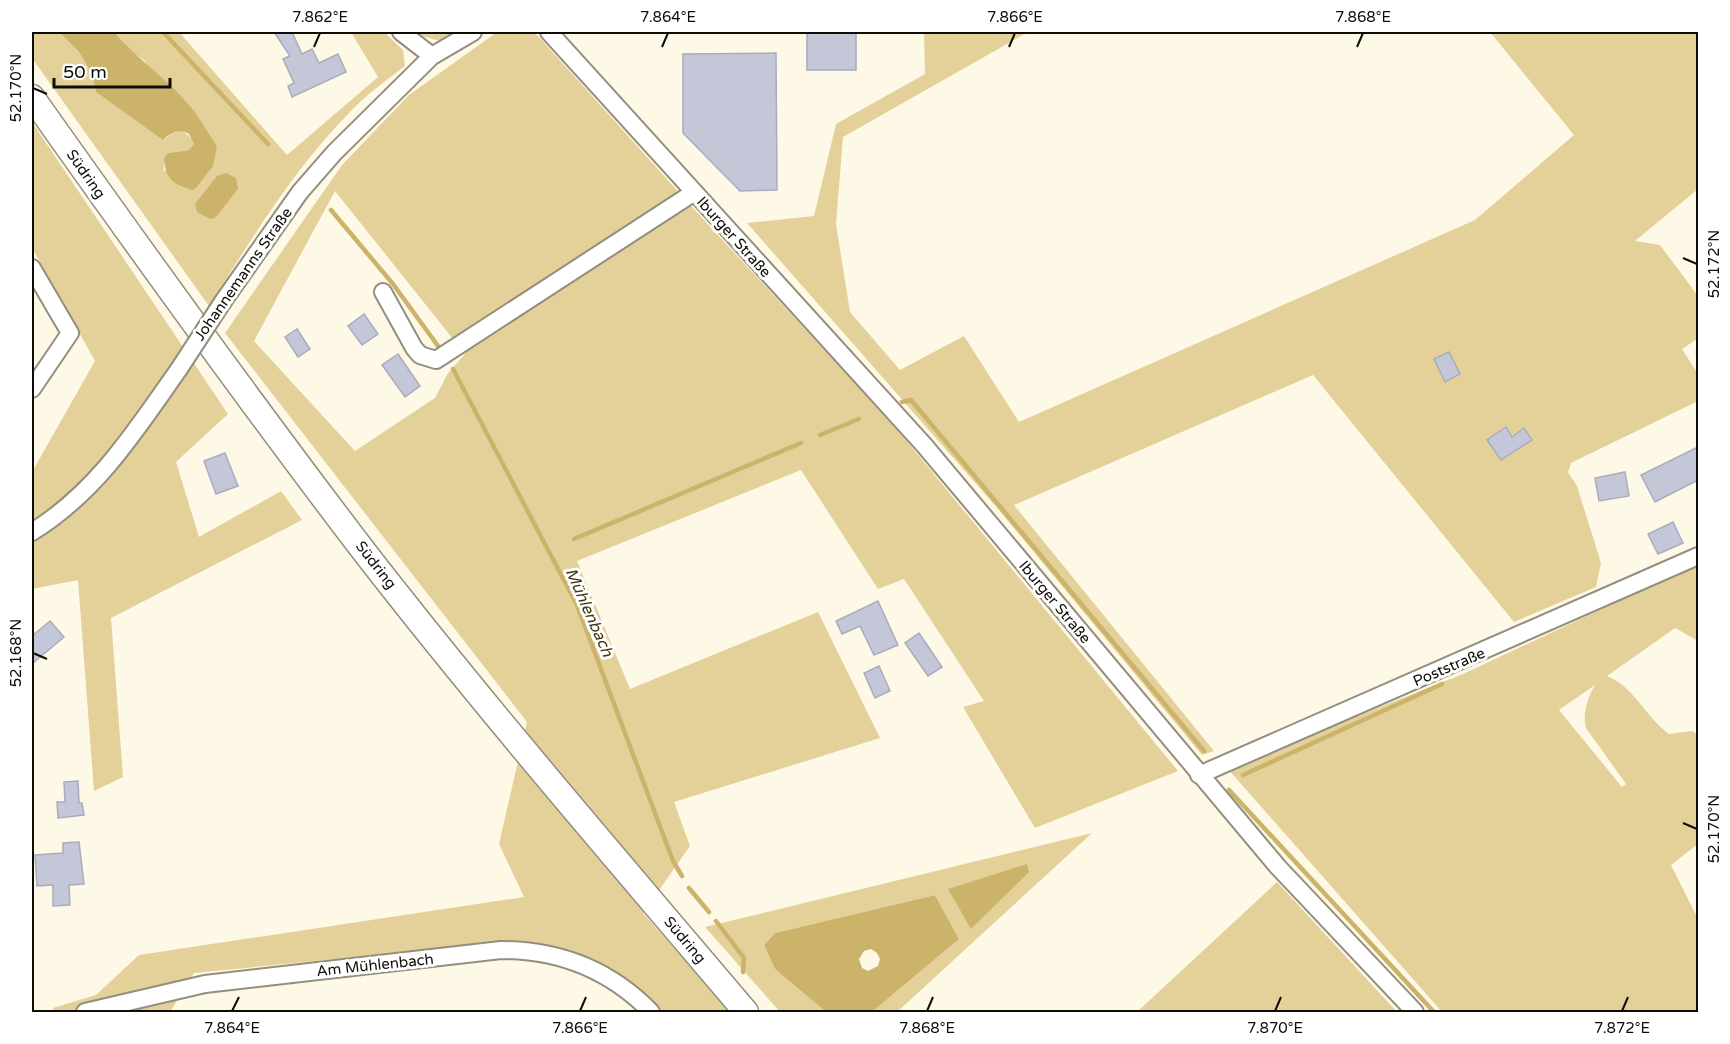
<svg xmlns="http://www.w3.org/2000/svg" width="1730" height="1044" viewBox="0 0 1730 1044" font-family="'Varela Round',sans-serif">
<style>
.green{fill:#e4d19a;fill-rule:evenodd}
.water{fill:#ccb36a;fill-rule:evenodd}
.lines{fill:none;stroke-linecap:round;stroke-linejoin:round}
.stream{stroke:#ccb36a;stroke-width:4.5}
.building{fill:#c3c7d8;stroke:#a8acbd;stroke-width:1.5}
.minor-casing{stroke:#938e7e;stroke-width:20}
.secondary-casing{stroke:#938e7e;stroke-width:27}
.minor{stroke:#fff;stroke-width:16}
.secondary{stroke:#fff;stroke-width:24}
.minor-bridge-casing{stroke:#938e7e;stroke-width:20;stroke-linecap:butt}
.minor-bridge{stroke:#fff;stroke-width:16}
.ticks{fill:none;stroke:#0e0c07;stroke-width:2}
.labels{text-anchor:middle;stroke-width:6;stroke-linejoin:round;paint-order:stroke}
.street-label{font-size:15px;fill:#0e0c07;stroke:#fff}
.water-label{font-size:16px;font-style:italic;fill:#403514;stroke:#fff}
.neatline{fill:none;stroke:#0e0c07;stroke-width:2}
.ticks-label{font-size:15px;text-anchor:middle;fill:#0e0c07}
</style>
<rect width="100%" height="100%" fill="#fef8e6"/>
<path class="green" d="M 32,32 L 59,32 L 79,52 L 91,72 L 96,92 L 164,140 C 176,128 186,129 195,144 L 189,150 L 168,153 L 164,159 L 164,171 L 213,166 L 144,60 L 133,53 L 114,32 L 179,32 L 287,155 L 378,77 L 351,32 L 384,32 L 403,50 L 405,66 C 387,80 368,93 352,110 C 294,168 253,237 209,306 L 32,58 Z
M 410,32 L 453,32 L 439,41 Z
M 497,32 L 531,32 L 538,36 L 692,207 L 891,422 L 1178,771 L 1035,828 L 963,707 L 984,701 L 904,579 L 878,589 L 801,470 L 577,561 L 630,689 L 818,612 L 880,738 L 674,802 L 690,846 L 643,913 L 730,1012 L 660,1012 L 620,978 L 499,943 L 194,973 L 170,1012 L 54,1012 L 53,1008 L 96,995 L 139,955 L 524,897 L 499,844 L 527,722 L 225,333 L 342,165 L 409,95 ZM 335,191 L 465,354 L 448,373 L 435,398 L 355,451 L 254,341 Z
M 924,32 L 1028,32 L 843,137 L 836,224 L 850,312 L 900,370 L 964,336 L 1019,422 L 1475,220 L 1574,135 L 1490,32 L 1698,32 L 1698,189 L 1635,241 L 1660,245 L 1698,296 L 1698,334 L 1697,339 L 1682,349 L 1698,374 L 1698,401 L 1571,463 L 1568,472 L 1577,486 L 1601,563 L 1596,587 L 1514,622 L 1313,375 L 1014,505 L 1214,751 L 1202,755 L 999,510 L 747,223 L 814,216 L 836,124 L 925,74 Z
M 32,122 L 228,414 L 176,462 L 199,537 L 281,491 L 302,520 L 111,618 L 123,777 L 94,791 L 78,580 L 32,589 L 32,472 L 95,361 L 32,248 Z
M 1698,564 L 1698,641 L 1675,628 L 1607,676 C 1632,685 1647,718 1669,734 L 1693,731 L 1698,736 L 1698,844 L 1671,865 L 1698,919 L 1698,1012 L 1442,1012 L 1227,768 L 1463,674 ZM 1595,685 C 1588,697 1582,713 1586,728 L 1626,784 L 1622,787 L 1559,710 Z
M 1092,833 L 897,1012 L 872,1012 L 959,939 L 935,895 L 775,933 L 764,945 L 775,969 L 826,1012 L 780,1012 L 705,927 Z
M 1277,882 L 1397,1012 L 1137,1012 Z"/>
<path class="water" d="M 59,32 L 114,32 C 138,60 171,81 194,111 C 202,122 209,135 217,146 L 213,166 L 196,188 L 192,190 C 173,184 165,179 164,158 L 168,153 L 189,150 L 194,144 L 189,134 C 178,129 172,132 163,140 L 96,92 L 91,72 L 79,52 Z
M 226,173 L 236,178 L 238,189 L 215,218 L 210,219 L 197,212 L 195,204 L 217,176 Z
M 1027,864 L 1029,872 L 971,929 L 948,889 Z
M 935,895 L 959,939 L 872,1012 L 826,1012 L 775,969 L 764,945 L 775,933 ZM 871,949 L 877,953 L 880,959 L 878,966 L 868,971 L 862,968 L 859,959 L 864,951 Z"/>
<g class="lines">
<path class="stream" d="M 163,32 L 268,144
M 331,210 L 393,284 L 438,346
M 453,369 L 577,605 L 673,861 L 682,876
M 902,402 L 911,400 L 1204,751
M 820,435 L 859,419
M 574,539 L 801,443
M 1243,775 L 1442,684
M 1229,790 L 1434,1012
M 689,888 L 709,912
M 716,921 L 744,958 L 743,972"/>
</g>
<path class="building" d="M 274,32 L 292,32 L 302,54 L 312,49 L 319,63 L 338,54 L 346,72 L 292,97 L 288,86 L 294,83 L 283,59 L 290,56 Z
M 807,32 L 856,32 L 856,70 L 807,70 Z
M 776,53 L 777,190 L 740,191 L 683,133 L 683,54 Z
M 364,314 L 378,334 L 362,345 L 348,326 Z
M 297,329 L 310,349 L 298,357 L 285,337 Z
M 1449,352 L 1460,374 L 1445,382 L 1434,359 Z
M 398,354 L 420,386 L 405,397 L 382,365 Z
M 1506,427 L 1512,437 L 1524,428 L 1532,440 L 1501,460 L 1487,440 Z
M 1698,447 L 1698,480 L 1655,502 L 1641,475 Z
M 225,453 L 238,486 L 216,494 L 204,461 Z
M 1625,472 L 1629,496 L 1599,501 L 1595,478 Z
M 1673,522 L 1683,543 L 1658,554 L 1648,534 Z
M 878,601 L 898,645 L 874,655 L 860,626 L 842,634 L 836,621 Z
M 50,621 L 64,637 L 32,664 L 32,636 Z
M 919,633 L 942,667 L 928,676 L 905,643 Z
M 879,666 L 890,691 L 875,698 L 864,673 Z
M 78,781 L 79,803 L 82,803 L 84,815 L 58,818 L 57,802 L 65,802 L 64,782 Z
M 79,842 L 84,884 L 69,885 L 70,905 L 53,906 L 53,885 L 37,886 L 35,855 L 63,853 L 63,843 Z"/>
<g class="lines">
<defs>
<path id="minor" d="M 401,32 L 432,56
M 549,32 L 924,445 L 1278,867 L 1415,1012
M 32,268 L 70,333 L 32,389
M 383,292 L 414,348 L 420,355 L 436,360 L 693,193
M 224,300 L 300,192 L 334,153 L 432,56 L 473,32
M 32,532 C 97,492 136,430 179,369
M 1199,775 L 1698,556
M 85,1012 L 205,984 L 501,950 C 559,950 610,970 651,1012"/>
<path id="secondary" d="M 32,97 C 141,251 251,404 366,554 C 488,711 618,861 746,1012"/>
</defs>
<use href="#minor" class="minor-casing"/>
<use href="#secondary" class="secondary-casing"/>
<use href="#minor" class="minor"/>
<use href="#secondary" class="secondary"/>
<defs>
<path id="minor-bridge" d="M 179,369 L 224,300"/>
</defs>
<use href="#minor-bridge" class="minor-bridge-casing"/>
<use href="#minor-bridge" class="minor-bridge"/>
</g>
<path class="ticks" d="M 314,47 L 320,33M 662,47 L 668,33M 1009,47 L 1015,33M 1357,47 L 1363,33M 33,88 L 47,94M 1683,258 L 1697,264M 33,653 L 47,659M 1683,823 L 1697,829M 232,1011 L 239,997M 580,1011 L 586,997M 927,1011 L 933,997M 1275,1011 L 1281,997M 1622,1011 L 1628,997"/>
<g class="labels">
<g class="street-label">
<text transform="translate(86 174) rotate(55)" y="5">Südring</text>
<text transform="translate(734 237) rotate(48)" y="5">Iburger Straße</text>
<text transform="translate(243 274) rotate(-55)" y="5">Johannemanns Straße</text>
<text transform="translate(376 565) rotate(52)" y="5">Südring</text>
<text transform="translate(1055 602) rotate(50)" y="5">Iburger Straße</text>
<text transform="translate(1449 667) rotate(-23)" y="5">Poststraße</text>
<text transform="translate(685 940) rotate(50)" y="5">Südring</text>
<text transform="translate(375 965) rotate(-6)" y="5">Am Mühlenbach</text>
</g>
<g class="water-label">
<text transform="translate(590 612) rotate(66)" y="6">Mühlenbach</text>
</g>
</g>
<rect width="1730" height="1044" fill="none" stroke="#ffffff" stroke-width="66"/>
<path d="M54 78v9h116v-9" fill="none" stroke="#0e0c07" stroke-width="3"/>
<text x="63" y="78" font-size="18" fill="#0e0c07" stroke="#ffffff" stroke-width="4.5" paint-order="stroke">50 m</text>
<rect x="33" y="33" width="1664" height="978" class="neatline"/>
<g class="ticks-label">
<text x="320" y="22">7.862°E</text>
<text x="668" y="22">7.864°E</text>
<text x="1015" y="22">7.866°E</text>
<text x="1363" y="22">7.868°E</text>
<text transform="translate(16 88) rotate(-90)" y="5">52.170°N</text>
<text transform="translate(1714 264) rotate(-90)" y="5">52.172°N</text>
<text transform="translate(16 653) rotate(-90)" y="5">52.168°N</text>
<text transform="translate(1714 829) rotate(-90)" y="5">52.170°N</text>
<text x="232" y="1033">7.864°E</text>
<text x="580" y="1033">7.866°E</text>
<text x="927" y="1033">7.868°E</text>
<text x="1275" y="1033">7.870°E</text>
<text x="1622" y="1033">7.872°E</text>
</g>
</svg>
